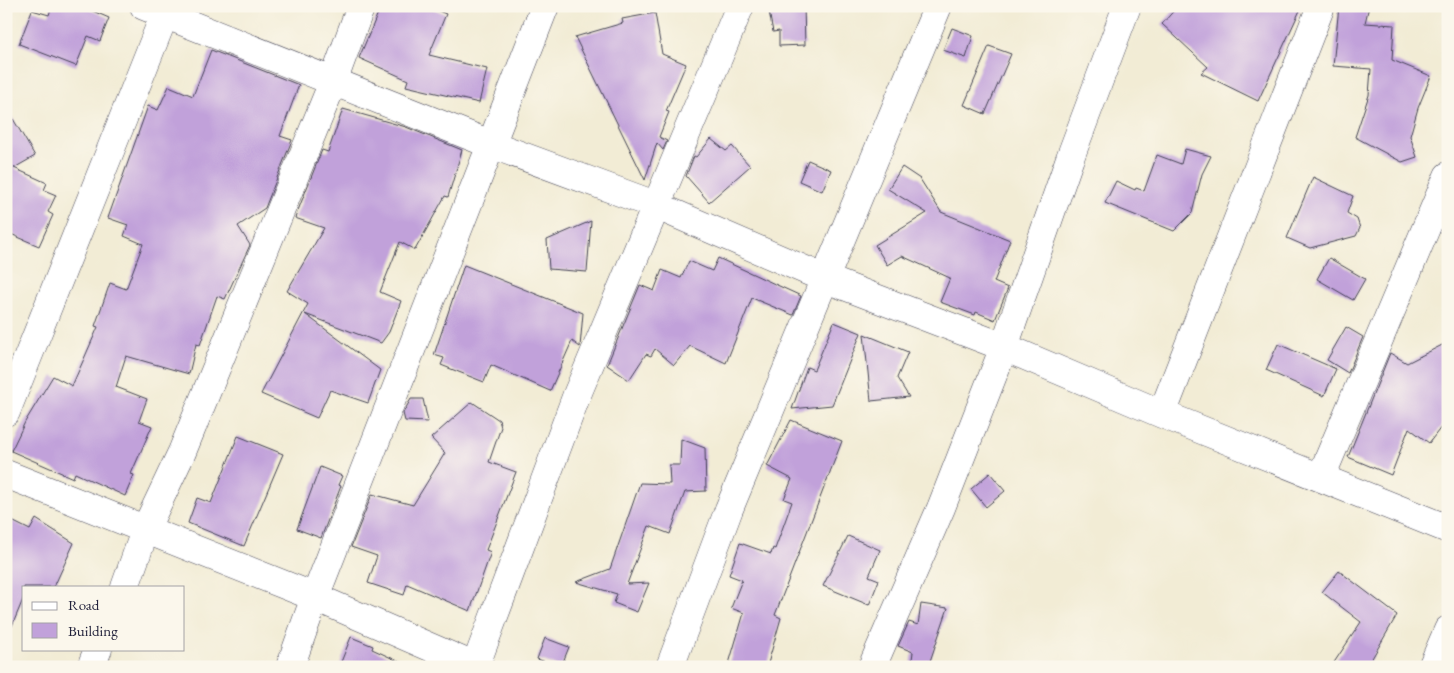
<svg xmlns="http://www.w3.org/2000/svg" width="1454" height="673" viewBox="0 0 1454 673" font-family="'EB Garamond',serif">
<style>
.building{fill:#c1a1da}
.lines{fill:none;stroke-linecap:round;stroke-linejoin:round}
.street-casing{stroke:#414052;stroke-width:29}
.street{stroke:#fff;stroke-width:28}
</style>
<rect width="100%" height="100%" fill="#fbf7ec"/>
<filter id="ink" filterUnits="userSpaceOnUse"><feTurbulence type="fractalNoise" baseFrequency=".02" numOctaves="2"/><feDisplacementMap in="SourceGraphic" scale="10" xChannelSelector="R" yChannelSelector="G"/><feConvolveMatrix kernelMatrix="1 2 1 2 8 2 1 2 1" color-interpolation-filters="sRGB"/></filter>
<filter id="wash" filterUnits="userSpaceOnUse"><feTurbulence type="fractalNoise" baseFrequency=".0096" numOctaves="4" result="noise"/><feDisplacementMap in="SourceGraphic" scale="20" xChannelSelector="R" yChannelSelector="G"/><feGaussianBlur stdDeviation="1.12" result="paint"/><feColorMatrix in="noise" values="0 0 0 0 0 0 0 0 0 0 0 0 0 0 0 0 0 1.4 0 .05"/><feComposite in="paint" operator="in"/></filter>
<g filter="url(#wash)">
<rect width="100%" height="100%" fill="#f2ecd5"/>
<g id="blocks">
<path class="building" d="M 52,6 L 81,6 L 109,18 L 100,41 L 88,36 L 76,66 L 19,44 L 32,10 L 49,15 Z
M 381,6 L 426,6 L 446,14 L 429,55 L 487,69 L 479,103 L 406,86 L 408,80 L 359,58 Z
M 768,6 L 804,6 L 805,45 L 779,46 L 779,31 L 773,32 Z
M 1178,6 L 1302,6 L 1258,101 L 1201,73 L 1208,67 L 1162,24 Z
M 1339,6 L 1369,6 L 1365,23 L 1394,25 L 1392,60 L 1431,76 L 1418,108 L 1410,136 L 1417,157 L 1402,162 L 1355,137 L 1369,95 L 1371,69 L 1333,66 Z
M 655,13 L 662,54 L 686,64 L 666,111 L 669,112 L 659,137 L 667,141 L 663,150 L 657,143 L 645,180 L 575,37 L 623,23 L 622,19 Z
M 952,28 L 973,36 L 966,58 L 943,50 Z
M 989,46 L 1011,54 L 985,114 L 964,105 Z
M 211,50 L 299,85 L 280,136 L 292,140 L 265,208 L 238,226 L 250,245 L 225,299 L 217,296 L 200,345 L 196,344 L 189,374 L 126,356 L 116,387 L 147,399 L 139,421 L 152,426 L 131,474 L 134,475 L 125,496 L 75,473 L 73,478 L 11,451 L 25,422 L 53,376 L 72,386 L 98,327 L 95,326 L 110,283 L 126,289 L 143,244 L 124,236 L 128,225 L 108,218 L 148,106 L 158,110 L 169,86 L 193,96 Z
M 6,107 L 35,156 L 14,168 L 47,183 L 44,190 L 56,195 L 48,212 L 53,215 L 39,246 L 6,232 Z
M 343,109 L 406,127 L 462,150 L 448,197 L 445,196 L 415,250 L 400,242 L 380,292 L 401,301 L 389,332 L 381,343 L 305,314 L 380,370 L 368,403 L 330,390 L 317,418 L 261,394 L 308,304 L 287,291 L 324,228 L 295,218 L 322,150 L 328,152 Z
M 711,139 L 726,151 L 732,146 L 750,166 L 709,202 L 686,176 L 694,156 L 696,157 Z
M 1185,149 L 1211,156 L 1202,174 L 1192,213 L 1174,231 L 1105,203 L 1116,181 L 1135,190 L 1136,188 L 1144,191 L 1157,155 L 1181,164 Z
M 808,160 L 831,170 L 822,191 L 799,181 Z
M 902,167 L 920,179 L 941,212 L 1010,240 L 994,282 L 1008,288 L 995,320 L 976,312 L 975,315 L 940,302 L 950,278 L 902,256 L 887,265 L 875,245 L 927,213 L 888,189 Z
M 1313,177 L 1353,196 L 1347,213 L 1357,219 L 1360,228 L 1356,236 L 1310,248 L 1287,238 Z
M 591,221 L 587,272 L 549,269 L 547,240 Z
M 718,258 L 801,296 L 793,315 L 752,298 L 726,363 L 690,346 L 674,365 L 655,349 L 651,356 L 646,354 L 629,380 L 607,365 L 640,285 L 654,291 L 662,270 L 681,278 L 689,261 L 712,271 Z
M 1329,258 L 1365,279 L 1353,300 L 1317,279 Z
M 464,265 L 583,313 L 580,347 L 572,341 L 550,391 L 491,365 L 484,382 L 441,365 L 444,358 L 434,355 Z
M 834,322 L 861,333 L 832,405 L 792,409 L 807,367 L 814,370 Z
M 1346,327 L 1363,337 L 1348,373 L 1327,360 Z
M 864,334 L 908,352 L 897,378 L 909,397 L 871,401 Z
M 1448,342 L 1448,418 L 1429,443 L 1409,428 L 1391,475 L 1348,457 L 1390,353 L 1407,363 Z
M 1278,344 L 1336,369 L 1324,396 L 1266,370 Z
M 411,399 L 423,399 L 428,422 L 405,421 L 403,413 Z
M 472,402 L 499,420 L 501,427 L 489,462 L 516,472 L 486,550 L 491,552 L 470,611 L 407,584 L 404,595 L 368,583 L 377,556 L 351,547 L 372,494 L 413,505 L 445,453 L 431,438 Z
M 791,420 L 842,441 L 775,615 L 781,618 L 767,667 L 728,667 L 744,613 L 731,608 L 742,580 L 729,575 L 740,543 L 771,554 L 773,548 L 775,549 L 792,502 L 784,499 L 792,479 L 767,466 Z
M 238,436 L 283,454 L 244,546 L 188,523 L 197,498 L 211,503 Z
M 681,439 L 705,448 L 706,491 L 685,492 L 670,534 L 649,526 L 627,584 L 649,583 L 637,612 L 614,603 L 617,594 L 576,582 L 610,569 L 640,483 L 670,484 L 669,465 L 680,465 Z
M 320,467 L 342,476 L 338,485 L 341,486 L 321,538 L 297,529 Z
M 990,473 L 1005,491 L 986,507 L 971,489 Z
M 6,518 L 30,530 L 36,519 L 74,543 L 54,587 L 24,587 L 24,597 L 7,638 Z
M 848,536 L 880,550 L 869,576 L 879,580 L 869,605 L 823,586 Z
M 1339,571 L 1397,615 L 1367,667 L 1331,667 L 1361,622 L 1322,592 Z
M 921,604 L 948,608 L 928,667 L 911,667 L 913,652 L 898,646 L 909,622 L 918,625 Z
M 351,637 L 373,646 L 372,649 L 411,667 L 339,667 Z
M 545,638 L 569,647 L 561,667 L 537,659 Z"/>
</g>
</g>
<g filter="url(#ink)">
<use href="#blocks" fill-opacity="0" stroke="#414052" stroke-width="1"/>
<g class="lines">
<defs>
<path id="street" d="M 144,6 L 490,144 L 655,205 L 826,279 L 1004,347 L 1162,414 L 1448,529
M 6,412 L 168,6
M 1162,414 L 1321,6
M 6,474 L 315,597 L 476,667
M 1321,477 L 1448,176
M 125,587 L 146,528 L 182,452 L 333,82 L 361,6
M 91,667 L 98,649
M 290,667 L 315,597 L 545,6
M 475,667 L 576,397 L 740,6
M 670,667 L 729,509 L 938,6
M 872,667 L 941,508 L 1004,347 L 1070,158 L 1127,6
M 1432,667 L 1448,630"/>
</defs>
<use href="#street" class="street-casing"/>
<use href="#street" class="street"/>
</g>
</g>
<rect width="1454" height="673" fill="none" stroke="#fbf7ec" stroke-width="25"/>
<rect x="22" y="586" width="162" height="65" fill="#fbf7ec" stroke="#a4a2a5"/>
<rect x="32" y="602" width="25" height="8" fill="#ffffff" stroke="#a4a2a5"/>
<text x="68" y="610" font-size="15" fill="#22223b">Road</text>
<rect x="32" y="623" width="25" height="15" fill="#c1a1da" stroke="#a4a2a5"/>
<text x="68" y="636" font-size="15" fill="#22223b">Building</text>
</svg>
